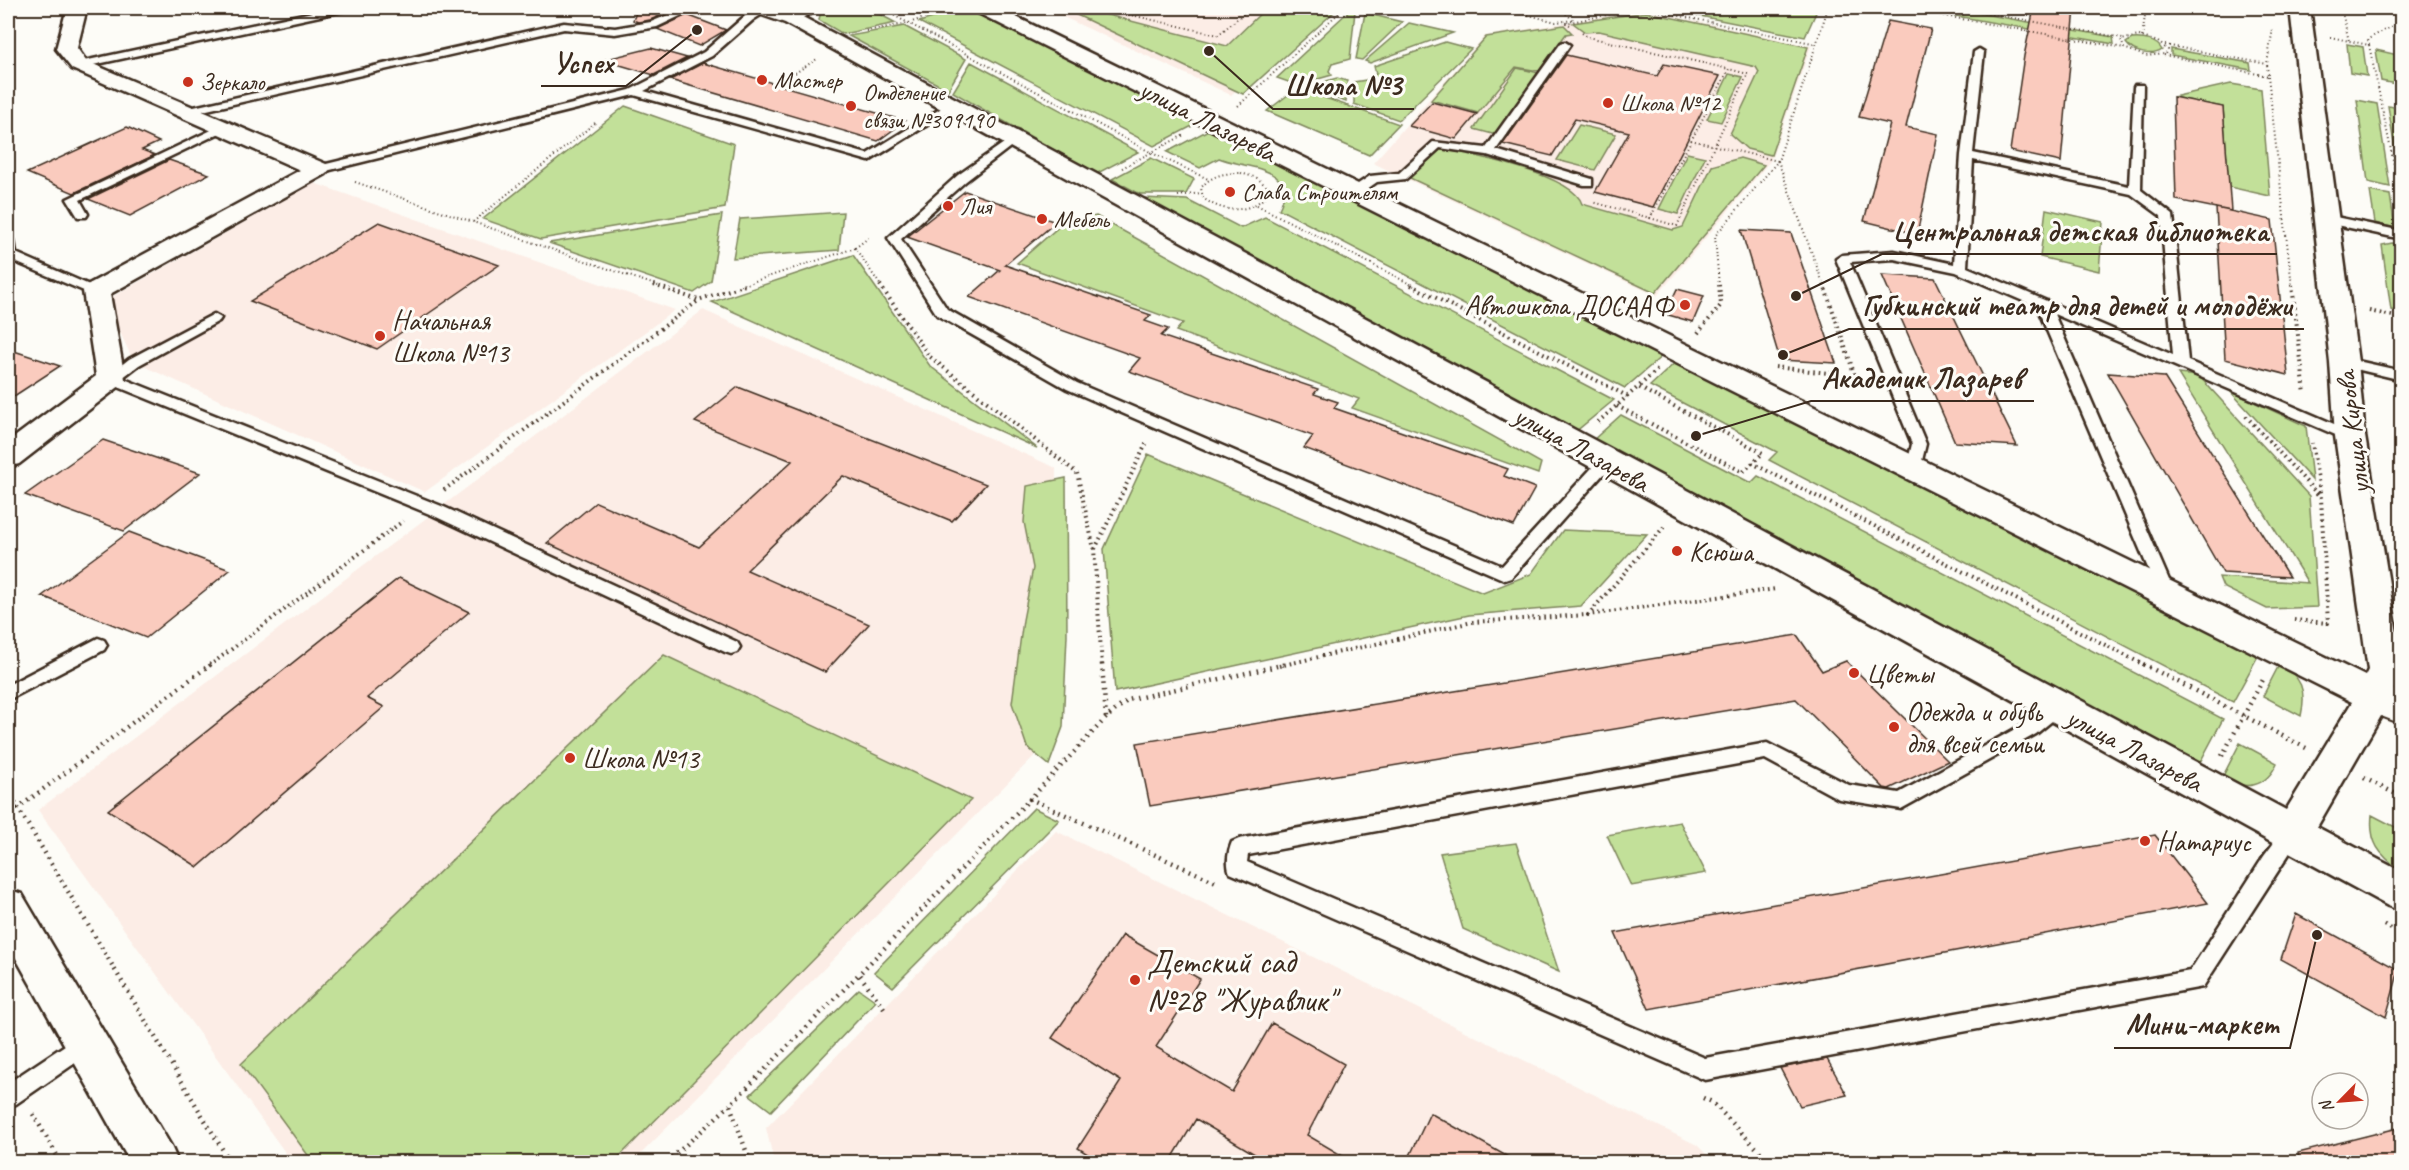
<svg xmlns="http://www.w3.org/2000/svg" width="2409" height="1170" viewBox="0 0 2409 1170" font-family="Caveat,sans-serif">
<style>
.built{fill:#fcede6}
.green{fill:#c2e099;stroke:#7e855c;stroke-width:1.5}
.building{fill:#facbbe;stroke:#3b2a1e;stroke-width:1.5}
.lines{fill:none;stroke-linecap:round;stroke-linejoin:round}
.service-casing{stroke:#3b2a1e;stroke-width:5}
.minor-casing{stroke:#3b2a1e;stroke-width:5}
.secondary-casing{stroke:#3b2a1e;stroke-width:5}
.path-far2{stroke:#3b2a1e;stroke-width:2;stroke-dasharray:1 3;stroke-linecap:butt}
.path-far1{stroke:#3b2a1e;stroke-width:4;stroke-dasharray:1.5 4;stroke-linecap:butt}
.path{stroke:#3b2a1e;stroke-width:4.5;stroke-dasharray:1.5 5;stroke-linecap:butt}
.service{fill:#fdfcf7;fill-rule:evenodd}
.minor{fill:#fdfcf7;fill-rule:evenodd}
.secondary{fill:#fdfcf7;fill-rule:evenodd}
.poi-dot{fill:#c8321e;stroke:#fdfcf7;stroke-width:2}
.labels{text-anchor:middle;stroke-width:6;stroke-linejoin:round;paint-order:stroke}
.far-poi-label{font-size:24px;fill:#3b2a1e;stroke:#fdfcf7;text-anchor:start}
.street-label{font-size:28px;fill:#3b2a1e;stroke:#fdfcf7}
.poi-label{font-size:28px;fill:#3b2a1e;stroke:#fdfcf7;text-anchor:start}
.near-poi-label{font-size:33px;fill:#3b2a1e;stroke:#fdfcf7;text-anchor:start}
.leader{fill:none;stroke:#3b2a1e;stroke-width:2}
.callout-dot{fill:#3b2a1e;stroke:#fdfcf7;stroke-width:2}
.callout-label{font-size:30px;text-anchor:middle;font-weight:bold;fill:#3b2a1e;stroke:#fdfcf7;stroke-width:6;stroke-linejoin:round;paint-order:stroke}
</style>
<rect width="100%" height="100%" fill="#fdfcf7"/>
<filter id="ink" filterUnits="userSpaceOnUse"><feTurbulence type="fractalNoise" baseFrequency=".0167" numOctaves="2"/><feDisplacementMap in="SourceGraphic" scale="12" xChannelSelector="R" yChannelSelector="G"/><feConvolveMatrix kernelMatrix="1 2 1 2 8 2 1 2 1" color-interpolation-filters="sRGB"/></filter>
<g filter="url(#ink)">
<path class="built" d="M 1044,8 L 1329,8 L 1231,95 Z
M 1644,10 L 1811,46 L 1771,160 L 1657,296 L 1373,163 L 1485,36 Z
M 314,183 L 675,310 L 425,492 L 134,362 L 105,301 Z
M 703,310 L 1056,468 L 1056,734 L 633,1162 L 292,1162 L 38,810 Z
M 1056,831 L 1697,1145 L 1714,1162 L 774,1162 L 766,1128 Z"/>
<path class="green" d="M 830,8 L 868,8 L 896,23 L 843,34 L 819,20 L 820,15 Z
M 968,8 L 1198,123 L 1154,146 L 919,22 Z
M 1062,8 L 1081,8 L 1227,46 L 1266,8 L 1313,8 L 1333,13 L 1243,94 Z
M 1660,8 L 1818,8 L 1805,37 Z
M 1911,8 L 1950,8 L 2113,37 L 2114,44 Z
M 1350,10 L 1355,11 L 1350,59 L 1332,64 L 1329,71 L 1332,75 L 1297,85 L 1277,78 Z
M 1646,12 L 1808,47 L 1771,155 L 1747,149 L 1730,134 L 1759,72 L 1756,67 L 1599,31 L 1585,32 L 1573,23 Z
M 1365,13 L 1402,22 L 1362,60 L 1356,59 Z
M 1409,23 L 1453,33 L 1370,63 L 1365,61 Z
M 1564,25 L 1572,33 L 1566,34 L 1539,71 L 1516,67 L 1478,113 L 1431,100 L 1486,37 Z
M 904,26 L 966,59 L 948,90 L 849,36 Z
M 2132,39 C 2143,38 2157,40 2162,50 C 2152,57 2133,53 2126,43 Z
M 1445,42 L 1471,49 L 1399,120 L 1354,104 L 1354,82 L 1366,80 L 1376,74 L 1374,66 Z
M 2347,44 L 2363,47 L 2367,76 L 2350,73 Z
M 2171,49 L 2250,63 L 2251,70 L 2171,55 Z
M 2376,50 L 2398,55 L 2401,85 L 2381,81 Z
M 971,62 L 1138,152 L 1096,174 L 953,92 Z
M 1517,68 L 1539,73 L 1496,135 L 1474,129 Z
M 1729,74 L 1743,77 L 1721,122 L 1707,119 Z
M 1337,78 L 1347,81 L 1346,102 L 1304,87 Z
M 2231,84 L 2261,89 L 2270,196 L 2229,187 L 2223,107 L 2173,97 Z
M 1297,88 L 1399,124 L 1369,155 L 1267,111 Z
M 2357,100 L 2377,104 L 2390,187 L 2368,182 Z
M 625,106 L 734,144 L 725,208 L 541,239 L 483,219 Z
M 2388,106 L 2401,108 L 2401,151 L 2395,150 Z
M 1579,125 L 1616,134 L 1595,170 L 1557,160 Z
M 1210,129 L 1663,355 L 1625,388 L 1279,209 C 1301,166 1242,168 1219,158 L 1200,168 L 1167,152 Z
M 1441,149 C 1470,154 1574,175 1582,204 L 1673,230 L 1683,227 L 1712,166 L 1740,158 L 1764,165 L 1655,293 L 1410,178 Z
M 1687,153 L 1705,157 L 1678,214 L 1659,209 Z
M 1151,158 L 1194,179 L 1186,194 L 1140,194 L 1112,179 Z
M 2370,191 L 2390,195 L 2395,228 L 2375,223 Z
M 1143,198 L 1187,200 L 1241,228 L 1265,217 L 1614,400 L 1575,432 Z
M 2046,209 L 2103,222 L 2099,271 L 2040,257 Z
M 843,212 L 839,250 L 733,258 L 740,219 Z
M 722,215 L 711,281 L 694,293 L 549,243 Z
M 1096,216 L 1541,463 L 1538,474 L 1352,408 L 1359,399 L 1176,331 L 1183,323 L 1017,263 L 1062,224 Z
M 2392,243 L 2401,244 L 2401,312 L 2391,310 L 2382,245 Z
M 853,255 L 930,366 L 1037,448 L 712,302 Z
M 1677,361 L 2259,654 L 2233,702 L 1769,460 L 1777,452 L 1650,386 Z
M 2178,374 L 2199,376 L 2309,496 L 2317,607 L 2267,609 L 2223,587 L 2219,577 L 2308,583 Z
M 2230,391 L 2306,426 L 2312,480 Z
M 1621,415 L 1751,483 L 1758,476 L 2223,719 L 2197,768 L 1593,440 Z
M 1148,454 L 1483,593 L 1531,574 L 1563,530 L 1647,534 L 1581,606 L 1469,615 L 1115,692 L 1104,549 Z
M 1066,478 L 1067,635 L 1063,727 L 1049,765 L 1027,747 L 1012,703 L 1023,620 L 1033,568 L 1024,522 L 1027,486 Z
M 664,655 L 971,800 L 614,1162 L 313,1162 L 241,1064 Z
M 2280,663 C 2301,678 2307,689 2301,716 L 2263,696 Z
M 2240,743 L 2277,763 C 2266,788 2245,791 2222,778 Z
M 1034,808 L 1059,820 L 893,987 L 874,972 Z
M 2372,815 L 2401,830 L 2401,871 C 2379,854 2369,843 2372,815 Z
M 1680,822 L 1706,873 L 1631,886 L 1607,835 Z
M 1516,843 L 1559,972 L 1463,929 L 1440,853 Z
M 859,989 L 876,1001 L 771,1111 L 750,1095 Z"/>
<path class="building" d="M 638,8 L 667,8 L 674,10 L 650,20 L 638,22 L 633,20 Z
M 2034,8 L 2075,8 L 2061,162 L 2010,151 L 2024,56 Z
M 687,15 L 726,30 L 699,46 L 657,29 Z
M 1888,21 L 1931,29 L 1906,127 L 1938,134 L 1917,234 L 1864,221 L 1890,124 L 1859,117 Z
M 651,48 L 687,58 L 654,75 L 603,60 Z
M 1566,55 L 1657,76 L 1664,64 L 1720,76 L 1653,207 L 1595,192 L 1629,132 L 1575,119 L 1552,156 L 1503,144 Z
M 703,63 L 905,121 L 878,141 L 670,80 Z
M 2173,97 L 2223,107 L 2231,211 L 2176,200 Z
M 1432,102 L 1477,114 L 1456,139 L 1409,126 Z
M 127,127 L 159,142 L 142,150 L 155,155 L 74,193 L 27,173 Z
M 169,160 L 209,174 L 130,216 L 88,199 Z
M 965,191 L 1056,222 L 1005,265 L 1151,315 L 1145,321 L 1168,329 L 1161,336 L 1318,389 L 1314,394 L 1338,402 L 1334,408 L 1508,469 L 1504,476 L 1535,488 L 1514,526 L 1304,448 L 1313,436 L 1129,371 L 1140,358 L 969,297 L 1000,270 L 907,237 Z
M 2216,208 L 2272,220 L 2288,375 L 2225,359 Z
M 379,222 L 499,265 L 377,349 L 250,301 Z
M 1741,230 L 1791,233 L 1836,363 L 1780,360 Z
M 1882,275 L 1935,278 L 2017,446 L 1955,442 Z
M 1677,289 L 1704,296 L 1693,322 L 1665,314 Z
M 8,349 L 60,366 L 8,400 Z
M 2108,373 L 2164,377 L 2289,577 L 2223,573 Z
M 738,387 L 986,484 L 952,521 L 843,476 L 747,570 L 869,624 L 825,672 L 547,543 L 596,502 L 699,547 L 792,461 L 695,422 Z
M 103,440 L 200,473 L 124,531 L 25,495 Z
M 129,532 L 230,570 L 146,638 L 42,596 Z
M 399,578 L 469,612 L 367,698 L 384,707 L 198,867 L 108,810 Z
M 1797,635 L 1822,671 L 1846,661 L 1948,761 L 1889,789 L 1884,788 L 1796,699 L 1150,806 L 1137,743 Z
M 2155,835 L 2208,903 L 1649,1009 L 1615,933 Z
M 2296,914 L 2399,970 L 2386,1017 L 2281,959 Z
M 1123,935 L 1200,979 L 1156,1047 L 1232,1092 L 1272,1023 L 1344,1064 L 1307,1135 L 1353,1162 L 1268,1162 L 1196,1119 L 1170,1162 L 1100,1162 L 1078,1148 L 1121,1081 L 1052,1038 Z
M 1827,1059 L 1847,1095 L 1800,1106 L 1780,1068 Z
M 1430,1113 L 1517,1162 L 1407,1162 Z
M 2402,1127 L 2402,1162 L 2299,1162 L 2298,1153 Z"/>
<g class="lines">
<defs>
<path id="service" d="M 331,8 L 348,8 L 343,11 L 79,68 L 74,65 L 79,62 Z
M 685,8 L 697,8 L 657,27 L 615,34 L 564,29 L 185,115 L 179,112 L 185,109 L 564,23 L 615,28 L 651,22 Z
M 760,8 L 770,9 L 753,20 L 712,56 L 644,91 L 867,154 L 948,104 L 956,104 L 958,106 L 869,161 L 634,95 L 318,173 L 312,169 L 314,167 L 630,90 L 704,52 L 745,16 Z
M 809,8 L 821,8 L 796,21 L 787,19 Z
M 1565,42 L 1570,45 L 1496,150 L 1592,179 L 1592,185 L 1584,185 L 1487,155 L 1440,148 L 1406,179 L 1377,182 L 1357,196 L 1349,196 L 1349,190 L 1370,176 L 1399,173 L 1433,142 L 1486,148 L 1561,43 Z
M 1979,49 L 1984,52 L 1973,153 L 2129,186 L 2134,87 L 2135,85 L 2143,85 L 2141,190 L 2173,215 L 2188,361 L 2355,433 L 2357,436 L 2355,439 L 2345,439 L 2054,314 L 2175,594 L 2173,598 L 2167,600 L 2161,598 L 2159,594 L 2037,307 L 1956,272 L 1894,259 L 1850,262 L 1926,444 L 1919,473 L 1914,474 L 1906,469 L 1912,444 L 1836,259 L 1842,255 L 1894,251 L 1954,264 L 1961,155 L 1974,52 ZM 1973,160 L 2131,194 L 2161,216 L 2173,355 L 1967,267 Z
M 222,125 L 228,128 L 226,130 L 80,200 L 88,214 L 86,217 L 78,217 L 67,199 Z
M 1014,136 L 1020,139 L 1018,141 L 966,181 L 901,239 L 947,309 L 1077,383 L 1502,566 L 1601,458 L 1606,457 L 1614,462 L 1511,578 L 1505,580 L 1067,389 L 937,315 L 888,238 L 958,175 Z
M 2326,215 L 2402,231 L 2402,239 L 2322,222 L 2320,219 Z
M 8,236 L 14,240 L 16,253 L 103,291 L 96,295 L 91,294 L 8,259 Z
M 214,314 L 221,318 L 219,321 L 139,365 L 122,378 L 444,507 L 737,642 L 740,647 L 737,652 L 731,654 L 725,652 L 432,515 L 106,382 L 104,379 L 129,359 Z
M 2344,358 L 2402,371 L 2402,380 L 2339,365 L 2337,362 L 2339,359 Z
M 98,638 L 104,640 L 107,645 L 104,650 L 8,700 L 8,685 Z
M 2057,700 L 2063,702 L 2066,707 L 2063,712 L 2036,734 L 1901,809 L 1839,799 L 1765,759 L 1248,855 L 1247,862 L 1705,1058 L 2190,971 L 2264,856 L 2285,828 L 2292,826 L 2299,828 L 2302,834 L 2203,987 L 1705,1080 L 1230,873 C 1226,864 1228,851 1232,842 L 1239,839 L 1767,743 L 1849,785 L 1899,793 L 2024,724 L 2051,702 Z
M 86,1031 L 94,1034 L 97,1042 L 94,1050 L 16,1104 L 8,1107 L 8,1083 Z"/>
<path id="minor" d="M 67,8 L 87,8 L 77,48 L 86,61 L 326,164 L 330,169 L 326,174 L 110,294 L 125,379 L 121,385 L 19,464 L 8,467 L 8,442 L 96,376 L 83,291 L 87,285 L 300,170 L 72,69 L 56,49 Z"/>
<path id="secondary" d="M 750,8 L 778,8 L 799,15 L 2286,810 L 2352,702 L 976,12 L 973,8 L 998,8 L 2365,676 L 2368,670 L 2335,436 L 2330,362 L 2290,8 L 2310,8 L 2358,362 L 2365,436 L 2402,664 L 2402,672 L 2394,690 L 2402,693 L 2402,724 L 2381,716 L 2317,827 L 2402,872 L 2402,911 L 2388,906 L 2278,846 L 785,23 L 753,12 Z
M 8,889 L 22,894 L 171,1146 L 178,1162 L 130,1162 L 8,944 Z"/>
</defs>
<use href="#service" class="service-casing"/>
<use href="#minor" class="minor-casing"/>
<use href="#secondary" class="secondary-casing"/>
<path class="path-far2" d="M 880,8 L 1152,153 L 1208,179
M 1101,8 L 1218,35 L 1250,8
M 1330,8 L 1341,10
M 1501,8 L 1556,22 L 1574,20 L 1558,8
M 1900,8 L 2124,48
M 1960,8 L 2123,38
M 2341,8 L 2349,41
M 1570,25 L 1566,23 L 1641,8 L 1817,44
M 866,31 L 909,23 L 952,8
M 1582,33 L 1588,37 L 1729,69 L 1650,218 L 1593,202
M 2139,36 L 2158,42 L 2168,50 L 2166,54 L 2145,56 L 2124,48 L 2121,40 Z
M 2142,37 L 2146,9
M 2330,37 L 2369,45 L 2402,203
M 2165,45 L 2267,64
M 2369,45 L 2368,39 L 2402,21
M 2164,55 L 2268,76 L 2267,64 L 2273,28
M 795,73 L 817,59
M 2268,76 L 2292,286
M 1238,106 L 1344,8
M 595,123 L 473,222 L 658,286
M 1691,140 L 1778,161 L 1828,8
M 1122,168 L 1184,135
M 1241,173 L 1257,178 L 1266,186 L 1266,196 C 1248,214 1223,213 1203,198 L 1201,188 C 1211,175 1224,173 1241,173 Z
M 355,182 L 473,222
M 1178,196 L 1201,193
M 1257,205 L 1414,286
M 1650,218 L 1677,226 L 1748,74 L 1729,69
M 855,248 L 871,236
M 740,286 L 855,248 L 881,286
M 1719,286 L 1715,236 L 1778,161 L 1824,286"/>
<path class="path-far1" d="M 654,285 L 698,300 L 745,285
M 880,285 L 929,356 L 1077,473 L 1094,549 L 1102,666
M 1411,285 L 1627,396
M 2292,285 L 2305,394
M 2369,311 L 2402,318
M 1698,333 L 1721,305 L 1719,285
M 1775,367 L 1855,376 L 1824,285
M 1617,406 L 1743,472 L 1763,453 L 1638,387 L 1657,370
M 2246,416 L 2320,497
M 1598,422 L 1638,387
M 1752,463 L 2146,666
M 444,490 L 698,301
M 1664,527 L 1588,615 L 1776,589
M 1095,549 L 1147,442
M 2294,620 L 2328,623 L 2321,498 L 2312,443
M 209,666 L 403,521
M 1279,666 L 1472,622 L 1588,615"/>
<path class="path" d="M 211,664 L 18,808 L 230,1162
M 1102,664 L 1106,718 L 1128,700 L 1286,664
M 2143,664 L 2306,748
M 1106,718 L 1030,799 L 1216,882
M 2222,756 L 2265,676
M 2364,778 L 2402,797
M 8,792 L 18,808
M 2384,925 L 2402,935
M 884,1008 L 859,974 L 1030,799
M 1703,1098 L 1712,1102 L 1770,1162
M 33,1114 L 61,1162
M 667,1162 L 730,1105
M 750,1162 L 730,1105 L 859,974"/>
<use href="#service" class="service"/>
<use href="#minor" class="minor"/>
<use href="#secondary" class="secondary"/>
</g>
</g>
<g class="poi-dot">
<circle cx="762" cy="80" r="6"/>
<circle cx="188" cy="82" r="6"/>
<circle cx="1608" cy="103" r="6"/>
<circle cx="851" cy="106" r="6"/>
<circle cx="1230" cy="192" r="6"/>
<circle cx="948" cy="206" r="6"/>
<circle cx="1042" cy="219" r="6"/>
<circle cx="1685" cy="305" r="6"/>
<circle cx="380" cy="336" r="6"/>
<circle cx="1677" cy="551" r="6"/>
<circle cx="1854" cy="673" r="6"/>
<circle cx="1894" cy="727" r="6"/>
<circle cx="570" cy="758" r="6"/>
<circle cx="2145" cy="841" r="6"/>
<circle cx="1135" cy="980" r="6"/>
</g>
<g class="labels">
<g class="far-poi-label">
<text x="774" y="88">Мастер</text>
<text x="200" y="90">Зеркало</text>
<text x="863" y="100">Отделение<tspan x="863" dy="28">связи №309190</tspan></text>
<text x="1620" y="111">Школа №12</text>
<text x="1242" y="200">Слава Строителям</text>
<text x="960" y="214">Лия</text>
<text x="1054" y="227">Мебель</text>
</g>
<g class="street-label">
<text transform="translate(1208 120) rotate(27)" y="10">улица Лазарева</text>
<text transform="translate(2352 433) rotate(-97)" y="10">улица Кирова</text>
<text transform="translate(1582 448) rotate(29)" y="10">улица Лазарева</text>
<text transform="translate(2135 749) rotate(28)" y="10">улица Лазарева</text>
</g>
<g class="poi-label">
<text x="1673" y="315" text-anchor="end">Автошкола ДОСААФ</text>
<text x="392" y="330">Начальная<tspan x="392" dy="32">Школа №13</tspan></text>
<text x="1689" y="561">Ксюша</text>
<text x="1866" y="683">Цветы</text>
<text x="1906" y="721">Одежда и обувь<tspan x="1906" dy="32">для всей семьи</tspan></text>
<text x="582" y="768">Школа №13</text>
<text x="2157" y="851">Натариус</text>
</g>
<g class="near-poi-label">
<text x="1147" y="973">Детский сад<tspan x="1147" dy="38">№28 "Журавлик"</tspan></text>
</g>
</g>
<path class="leader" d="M697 30L626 86H541M1209 51L1273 109H1414M1796 296L1882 254H2277M1783 355L1849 329H2304M1696 436L1811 401H2034M2317 935L2290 1048H2114"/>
<g class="callout-dot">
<circle cx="697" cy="30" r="6"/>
<circle cx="1209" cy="51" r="6"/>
<circle cx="1796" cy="296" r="6"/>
<circle cx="1783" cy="355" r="6"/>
<circle cx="1696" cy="436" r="6"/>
<circle cx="2317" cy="935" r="6"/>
</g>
<g class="callout-label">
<text x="583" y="73">Успех</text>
<text x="1343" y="95">Школа №3</text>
<text x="2080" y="241">Центральная детская библиотека</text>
<text x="2077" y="315">Губкинский театр для детей и молодёжи</text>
<text x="1922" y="388">Академик Лазарев</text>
<text x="2202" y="1034">Мини-маркет</text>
</g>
<rect width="2409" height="1170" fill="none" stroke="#fdfcf7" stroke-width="30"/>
<rect x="15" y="15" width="2379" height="1140" fill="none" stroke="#3b2a1e" stroke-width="2" filter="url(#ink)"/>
<g transform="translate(2340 1101) rotate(245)"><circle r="28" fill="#fdfcf7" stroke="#afa8a0" stroke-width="1.5"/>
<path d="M0-4.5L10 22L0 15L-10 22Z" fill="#c8321e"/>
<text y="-9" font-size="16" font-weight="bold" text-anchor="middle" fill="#3b2a1e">N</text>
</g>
</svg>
